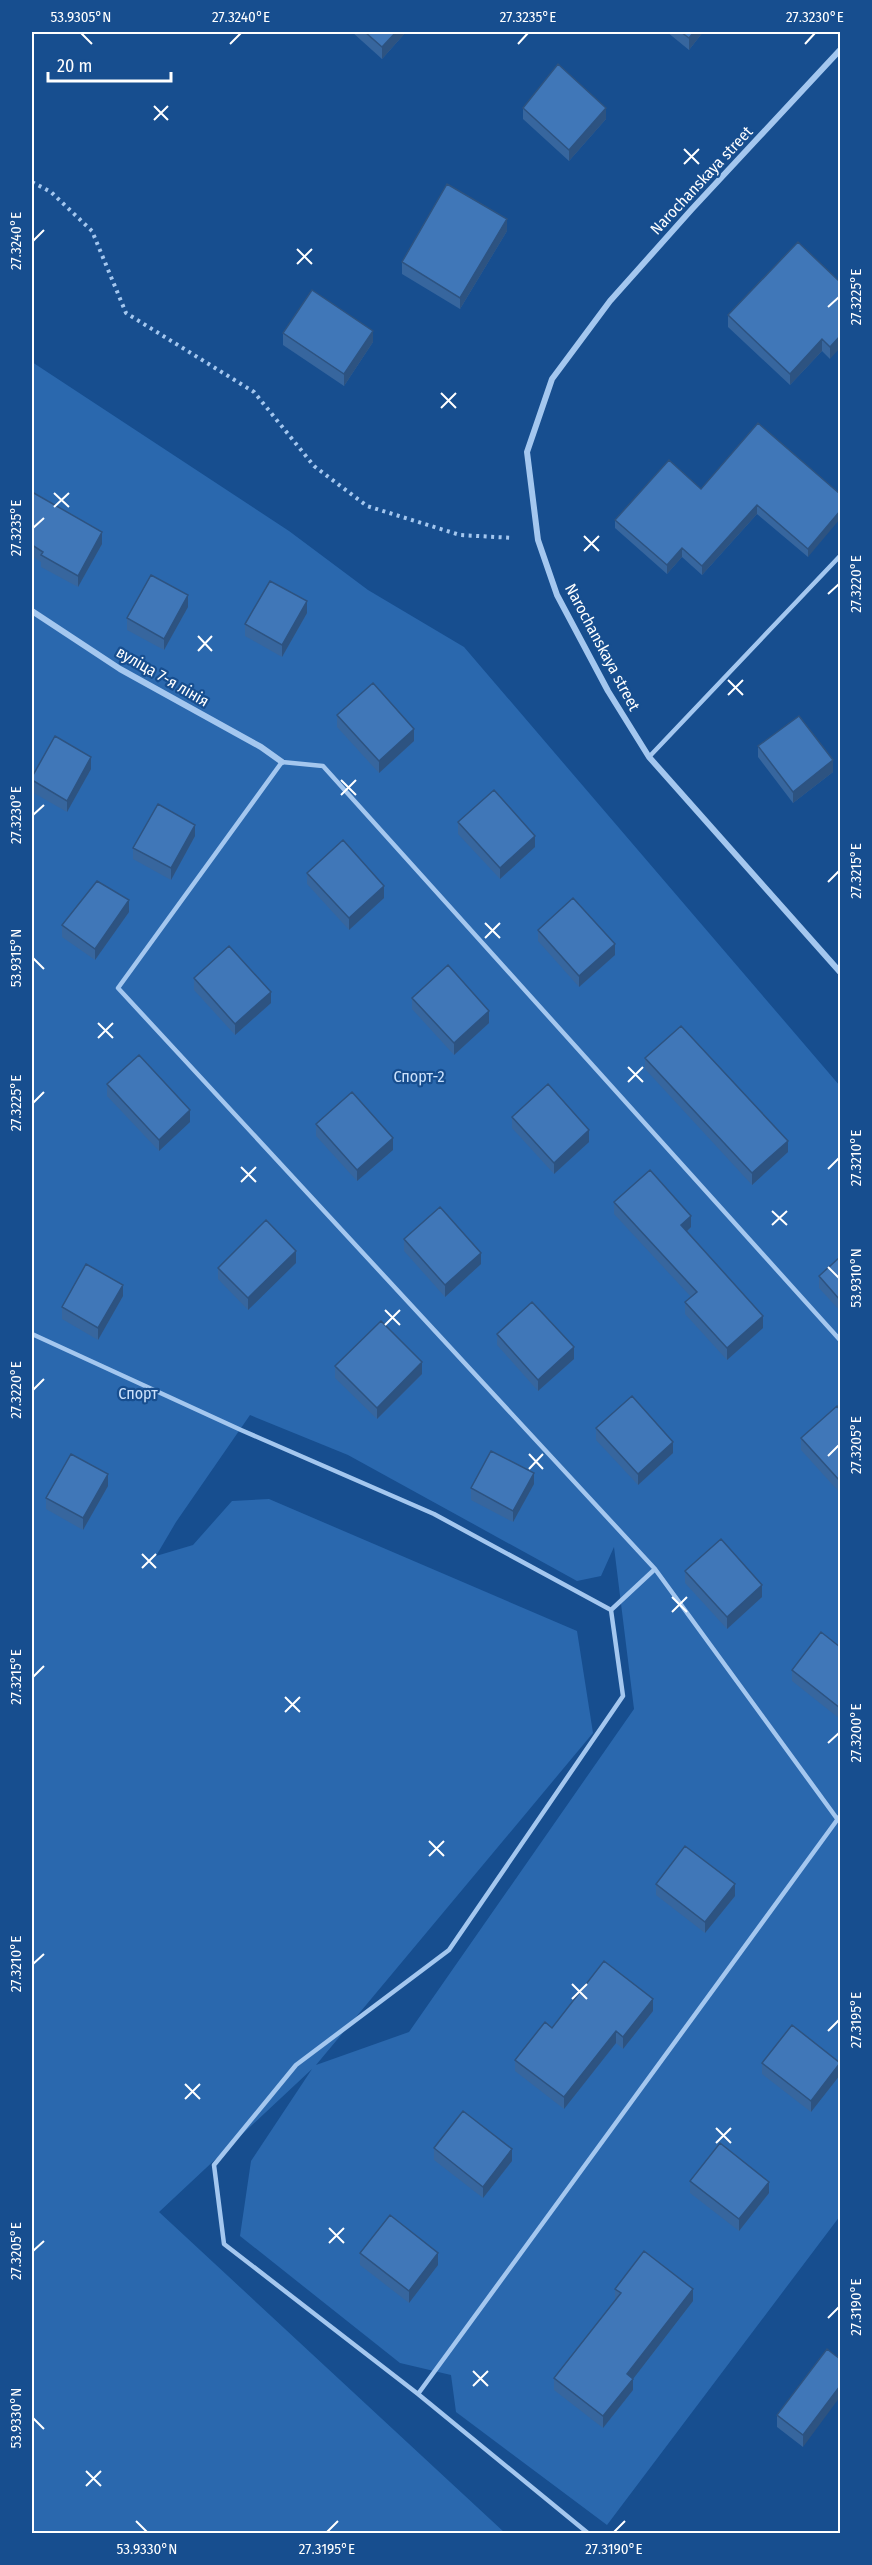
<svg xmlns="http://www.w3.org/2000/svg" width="872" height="2565" viewBox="0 0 872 2565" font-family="'Fira Sans Condensed',sans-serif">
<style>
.green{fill:#2a68ae;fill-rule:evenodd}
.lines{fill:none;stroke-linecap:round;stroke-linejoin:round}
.path{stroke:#a4c7ef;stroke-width:4;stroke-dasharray:3 4.5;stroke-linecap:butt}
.service{stroke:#a4c7ef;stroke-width:4.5}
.minor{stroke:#a4c7ef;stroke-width:6}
.wall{fill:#37669e}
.shaded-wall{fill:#2d5381}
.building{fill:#4077b8;stroke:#2d5381;stroke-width:1.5}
.ticks{fill:none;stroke:#fff;stroke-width:2}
.labels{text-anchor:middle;stroke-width:4.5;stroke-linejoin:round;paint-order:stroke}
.street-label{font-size:16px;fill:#fff;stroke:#174e8f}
.park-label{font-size:16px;fill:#cbe1fb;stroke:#174e8f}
.neatline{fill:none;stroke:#fff;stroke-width:2}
.ticks-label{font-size:15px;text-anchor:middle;fill:#fff}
</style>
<rect width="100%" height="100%" fill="#174e8f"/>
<path class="green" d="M 32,362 L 289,531 L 368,590 L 464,647 L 840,1086 L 840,2216 L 607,2525 L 456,2412 L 451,2375 L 400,2363 L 240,2236 L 251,2161 L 312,2069 L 159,2212 L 505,2533 L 32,2533 ZM 250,1415 L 348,1455 L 577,1581 L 601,1576 L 614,1547 L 634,1709 L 409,2032 L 316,2065 L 593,1733 L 577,1631 L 269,1499 L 232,1501 L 193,1545 L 156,1556 L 176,1522 Z"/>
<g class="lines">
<path class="path" d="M 32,182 L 51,192 L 92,231 L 126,313 L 254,392 L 314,466 L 367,506 L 460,535 L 513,538"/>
<path class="service" d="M 649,757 L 840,556
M 32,1334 L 241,1430 L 434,1514 L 611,1610
M 611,1610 L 655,1569
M 838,1820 L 655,1569 L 118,988 L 282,762 L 323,766 L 840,1340
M 418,2394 L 840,1816
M 589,2534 L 418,2394 L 224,2244 L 214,2165 L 296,2065 L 449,1950 L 623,1696 L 611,1610"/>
<path class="minor" d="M 840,50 L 692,209 L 610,301 L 552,379 L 527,452 L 538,540 L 557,595 L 608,691 L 649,757 L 840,972
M 32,611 L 120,669 L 261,747 L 282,762"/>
</g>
<path class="wall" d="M 352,32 L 406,32 L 382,59 Z
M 667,32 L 703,32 L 689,50 Z
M 523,108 L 606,119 L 569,161 L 523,119 Z
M 507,231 L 460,309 L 402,274 L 402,262 Z
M 840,282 L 830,359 L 822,351 L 790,385 L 728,327 L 728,315 Z
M 283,333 L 373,342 L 344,386 L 283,345 Z
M 701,489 L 840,494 L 808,557 L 757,514 L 702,575 L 682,557 L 667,574 L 615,528 L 615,520 Z
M 32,492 L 102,544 L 78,587 L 41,567 L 41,562 L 32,556 Z
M 188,607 L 164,650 L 127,630 L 127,618 Z
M 307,613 L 282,657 L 245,636 L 245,624 Z
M 337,715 L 414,741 L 379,773 L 337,727 Z
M 758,746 L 833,772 L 793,803 L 758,757 Z
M 91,769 L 67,812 L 32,792 L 32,777 Z
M 458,822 L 535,847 L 500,879 L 458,834 Z
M 195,836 L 171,880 L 133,859 L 133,848 Z
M 307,873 L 384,898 L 349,930 L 307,884 Z
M 129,912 L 95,960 L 62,937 L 62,925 Z
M 538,930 L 615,955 L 579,987 L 538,941 Z
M 194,978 L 271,1003 L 235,1035 L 194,990 Z
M 412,998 L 489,1023 L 454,1055 L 412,1009 Z
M 645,1058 L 788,1152 L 752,1185 L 645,1069 Z
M 107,1084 L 190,1122 L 159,1151 L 107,1096 Z
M 512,1117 L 589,1142 L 554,1174 L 512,1128 Z
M 316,1124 L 393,1150 L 357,1181 L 316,1136 Z
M 614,1202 L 691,1227 L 687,1231 L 763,1328 L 727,1360 L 685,1314 L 685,1302 L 691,1297 L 614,1214 Z
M 404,1239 L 481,1264 L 445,1297 L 404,1251 Z
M 840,1257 L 840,1311 L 819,1288 L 819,1276 Z
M 296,1263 L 248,1310 L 218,1279 L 218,1268 Z
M 123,1296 L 98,1340 L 62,1319 L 62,1307 Z
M 497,1334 L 574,1359 L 538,1391 L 497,1345 Z
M 335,1366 L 422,1374 L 377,1419 L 335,1378 Z
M 840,1410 L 840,1493 L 801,1450 L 801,1438 Z
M 596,1428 L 673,1453 L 638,1485 L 596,1440 Z
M 534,1484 L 513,1522 L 471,1500 L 471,1488 Z
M 108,1486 L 83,1530 L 46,1509 L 46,1498 Z
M 685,1571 L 762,1597 L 727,1629 L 685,1583 Z
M 840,1647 L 840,1719 L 792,1681 L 792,1670 Z
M 656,1884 L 735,1896 L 705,1933 L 656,1895 Z
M 653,2011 L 623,2049 L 616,2043 L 564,2109 L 515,2071 L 515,2060 L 552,2028 Z
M 762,2063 L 840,2075 L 811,2112 L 762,2074 Z
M 434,2148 L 512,2161 L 483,2198 L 434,2160 Z
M 690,2181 L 769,2193 L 739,2231 L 690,2193 Z
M 360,2253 L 438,2265 L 409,2303 L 360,2265 Z
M 615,2289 L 693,2301 L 633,2379 L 633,2390 L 603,2428 L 554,2390 L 554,2378 L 615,2300 Z
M 827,2349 L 803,2447 L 777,2427 L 777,2415 Z"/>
<path class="shaded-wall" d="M 396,32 L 406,32 L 382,59 L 382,47 Z
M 694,32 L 703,32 L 689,50 L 689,38 Z
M 606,108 L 606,119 L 569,161 L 569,150 Z
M 507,219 L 507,231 L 460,309 L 460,298 Z
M 373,331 L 373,342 L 344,386 L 344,374 Z
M 840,336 L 840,348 L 830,359 L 830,347 Z
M 822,339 L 822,351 L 790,385 L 790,374 Z
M 757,505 L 757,514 L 702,575 L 702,566 Z
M 840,511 L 840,519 L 808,557 L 808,549 Z
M 102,532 L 102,544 L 78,587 L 78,576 Z
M 682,548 L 682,557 L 667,574 L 667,565 Z
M 188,595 L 188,607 L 164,650 L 164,639 Z
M 307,601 L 307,613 L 282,657 L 282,645 Z
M 414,729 L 414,741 L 379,773 L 379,761 Z
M 91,757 L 91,769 L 67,812 L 67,801 Z
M 833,760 L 833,772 L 793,803 L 793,792 Z
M 195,825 L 195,836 L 171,880 L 171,868 Z
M 535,836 L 535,847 L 500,879 L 500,868 Z
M 384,886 L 384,898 L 349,930 L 349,918 Z
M 129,900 L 129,912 L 95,960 L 95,949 Z
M 615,944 L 615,955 L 579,987 L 579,976 Z
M 271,992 L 271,1003 L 235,1035 L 235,1024 Z
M 489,1011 L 489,1023 L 454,1055 L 454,1043 Z
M 190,1110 L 190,1122 L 159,1151 L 159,1140 Z
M 589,1130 L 589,1142 L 554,1174 L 554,1163 Z
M 393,1138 L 393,1150 L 357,1181 L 357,1170 Z
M 788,1141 L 788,1152 L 752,1185 L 752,1173 Z
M 691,1216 L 691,1227 L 681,1237 L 681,1225 Z
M 296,1251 L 296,1263 L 248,1310 L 248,1298 Z
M 481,1253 L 481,1264 L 445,1297 L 445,1285 Z
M 123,1285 L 123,1296 L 98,1340 L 98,1328 Z
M 763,1316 L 763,1328 L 727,1360 L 727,1348 Z
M 574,1347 L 574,1359 L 538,1391 L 538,1380 Z
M 422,1362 L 422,1374 L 377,1419 L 377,1408 Z
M 673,1442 L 673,1453 L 638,1485 L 638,1474 Z
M 534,1473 L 534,1484 L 513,1522 L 513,1511 Z
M 108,1474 L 108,1486 L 83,1530 L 83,1518 Z
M 762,1585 L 762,1597 L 727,1629 L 727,1617 Z
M 735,1884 L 735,1896 L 705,1933 L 705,1922 Z
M 653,1999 L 653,2011 L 623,2049 L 623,2037 Z
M 616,2031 L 616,2043 L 564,2109 L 564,2097 Z
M 840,2063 L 840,2075 L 811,2112 L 811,2101 Z
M 512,2149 L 512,2161 L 483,2198 L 483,2187 Z
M 769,2182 L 769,2193 L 739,2231 L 739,2219 Z
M 438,2253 L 438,2265 L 409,2303 L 409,2291 Z
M 693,2289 L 693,2301 L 633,2379 L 633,2390 L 603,2428 L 603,2416 L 627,2374 Z
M 840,2386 L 840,2397 L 803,2447 L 803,2435 Z"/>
<path class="building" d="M 365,32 L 396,32 L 382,47 Z
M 681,32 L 694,32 L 689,38 Z
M 558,64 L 606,108 L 569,150 L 523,108 Z
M 447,184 L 507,219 L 460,298 L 402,262 Z
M 798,242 L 840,282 L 840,336 L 830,347 L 822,339 L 790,374 L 728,315 Z
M 312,290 L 373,331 L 344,374 L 283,333 Z
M 758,423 L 840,494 L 840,511 L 808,549 L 757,505 L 702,566 L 682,548 L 667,565 L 615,520 L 669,460 L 701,489 Z
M 32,492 L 102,532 L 78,576 L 41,555 L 43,552 L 32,545 Z
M 151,575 L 188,595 L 164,639 L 127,618 Z
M 270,581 L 307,601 L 282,645 L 245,624 Z
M 373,683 L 414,729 L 379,761 L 337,715 Z
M 799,716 L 833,760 L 793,792 L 758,746 Z
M 55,736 L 91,757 L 67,801 L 32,780 L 32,777 Z
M 494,790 L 535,836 L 500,868 L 458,822 Z
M 158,804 L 195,825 L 171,868 L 133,848 Z
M 343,840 L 384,886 L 349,918 L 307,873 Z
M 97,881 L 129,900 L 95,949 L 62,925 Z
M 573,898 L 615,944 L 579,976 L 538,930 Z
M 229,946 L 271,992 L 235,1024 L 194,978 Z
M 448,965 L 489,1011 L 454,1043 L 412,998 Z
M 681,1026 L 788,1141 L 752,1173 L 645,1058 Z
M 139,1055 L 190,1110 L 159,1140 L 107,1084 Z
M 548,1084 L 589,1130 L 554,1163 L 512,1117 Z
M 352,1092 L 393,1138 L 357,1170 L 316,1124 Z
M 650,1170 L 691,1216 L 681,1225 L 763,1316 L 727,1348 L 685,1302 L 697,1292 L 614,1202 Z
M 440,1207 L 481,1253 L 445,1285 L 404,1239 Z
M 266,1220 L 296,1251 L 248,1298 L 218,1268 Z
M 840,1257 L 840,1300 L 819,1276 Z
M 86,1264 L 123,1285 L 98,1328 L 62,1307 Z
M 532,1302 L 574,1347 L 538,1380 L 497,1334 Z
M 381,1321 L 422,1362 L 377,1408 L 335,1366 Z
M 632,1396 L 673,1442 L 638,1474 L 596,1428 Z
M 837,1406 L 840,1410 L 840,1481 L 801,1438 Z
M 491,1451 L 534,1473 L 513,1511 L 471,1488 Z
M 71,1454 L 108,1474 L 83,1518 L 46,1498 Z
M 721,1539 L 762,1585 L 727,1617 L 685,1571 Z
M 821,1632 L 840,1647 L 840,1708 L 792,1670 Z
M 685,1846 L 735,1884 L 705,1922 L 656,1884 Z
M 604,1961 L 653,1999 L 623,2037 L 616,2031 L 564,2097 L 515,2060 L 545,2022 L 552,2028 Z
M 792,2025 L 840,2063 L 811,2101 L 762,2063 Z
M 463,2111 L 512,2149 L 483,2187 L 434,2148 Z
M 720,2143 L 769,2182 L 739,2219 L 690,2181 Z
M 390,2215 L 438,2253 L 409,2291 L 360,2253 Z
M 644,2251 L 693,2289 L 627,2374 L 633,2379 L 603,2416 L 554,2378 L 621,2293 L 615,2289 Z
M 827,2349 L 840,2359 L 840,2386 L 803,2435 L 777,2415 Z"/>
<path class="ticks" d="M 81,33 L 92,44M 230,44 L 241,33M 518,44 L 528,33M 805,44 L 815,33M 154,106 L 168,120M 154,120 L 168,106M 684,149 L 699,164M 684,164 L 699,149M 33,241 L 44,230M 297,249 L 312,264M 297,264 L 312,249M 828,307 L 839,297M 441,393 L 456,408M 441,408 L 456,393M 54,493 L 69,507M 54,507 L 69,493M 33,528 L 44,518M 584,536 L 599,551M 584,551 L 599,536M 828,594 L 839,584M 198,636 L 212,651M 198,651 L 212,636M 728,680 L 743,695M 728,695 L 743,680M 341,780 L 356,795M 341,795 L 356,780M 33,815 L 44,805M 828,882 L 839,871M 485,923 L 500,938M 485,938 L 500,923M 33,958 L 44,969M 98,1023 L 113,1038M 98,1038 L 113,1023M 628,1067 L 643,1082M 628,1082 L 643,1067M 33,1103 L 44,1092M 241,1167 L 256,1182M 828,1169 L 839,1158M 241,1182 L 256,1167M 772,1211 L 787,1225M 772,1225 L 787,1211M 828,1267 L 839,1278M 385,1310 L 400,1325M 385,1325 L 400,1310M 33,1390 L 44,1379M 529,1454 L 543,1469M 828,1456 L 839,1445M 529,1469 L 543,1454M 142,1554 L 156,1568M 142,1568 L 156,1554M 672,1597 L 687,1612M 672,1612 L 687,1597M 33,1677 L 44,1666M 285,1697 L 300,1712M 285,1712 L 300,1697M 828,1743 L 839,1733M 429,1841 L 444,1856M 429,1856 L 444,1841M 33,1964 L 44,1954M 572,1984 L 587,1999M 572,1999 L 587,1984M 828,2031 L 839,2020M 185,2084 L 200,2099M 185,2099 L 200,2084M 716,2128 L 731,2143M 716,2143 L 731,2128M 329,2228 L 344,2243M 329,2243 L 344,2228M 33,2251 L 44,2241M 828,2318 L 839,2307M 473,2371 L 488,2386M 473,2386 L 488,2371M 33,2418 L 44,2429M 86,2471 L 101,2486M 86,2486 L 101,2471M 136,2521 L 147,2532M 327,2532 L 338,2521M 614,2532 L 625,2521"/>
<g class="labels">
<g class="street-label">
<text transform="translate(701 180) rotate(-47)" y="6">Narochanskaya street</text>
<text transform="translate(603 647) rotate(62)" y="6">Narochanskaya street</text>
<text transform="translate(163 676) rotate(30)" y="6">вуліца 7-я лінія</text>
</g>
<g class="park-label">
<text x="419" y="1082">Спорт-2</text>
<text x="138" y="1399">Спорт</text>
</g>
</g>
<rect width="872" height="2565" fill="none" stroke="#174e8f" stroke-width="66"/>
<path d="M48 72v9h123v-9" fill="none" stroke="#ffffff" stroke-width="3"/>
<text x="57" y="72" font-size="18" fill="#ffffff" stroke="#174e8f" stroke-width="4.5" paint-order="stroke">20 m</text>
<rect x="33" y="33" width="806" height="2499" class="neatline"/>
<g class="ticks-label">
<text x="81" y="22">53.9305°N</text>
<text x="241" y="22">27.3240°E</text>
<text x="528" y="22">27.3235°E</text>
<text x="815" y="22">27.3230°E</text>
<text transform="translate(16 241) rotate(-90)" y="5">27.3240°E</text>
<text transform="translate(856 297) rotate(-90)" y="5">27.3225°E</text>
<text transform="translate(16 528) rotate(-90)" y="5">27.3235°E</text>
<text transform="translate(856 584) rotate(-90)" y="5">27.3220°E</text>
<text transform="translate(16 815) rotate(-90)" y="5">27.3230°E</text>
<text transform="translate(856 871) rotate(-90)" y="5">27.3215°E</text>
<text transform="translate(16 958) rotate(-90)" y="5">53.9315°N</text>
<text transform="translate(16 1103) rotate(-90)" y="5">27.3225°E</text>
<text transform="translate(856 1158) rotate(-90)" y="5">27.3210°E</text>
<text transform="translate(856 1278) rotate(-90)" y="5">53.9310°N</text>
<text transform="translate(16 1390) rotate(-90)" y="5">27.3220°E</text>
<text transform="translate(856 1445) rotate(-90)" y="5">27.3205°E</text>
<text transform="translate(16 1677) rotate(-90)" y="5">27.3215°E</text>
<text transform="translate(856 1733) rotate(-90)" y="5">27.3200°E</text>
<text transform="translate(16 1964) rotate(-90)" y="5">27.3210°E</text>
<text transform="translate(856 2020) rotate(-90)" y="5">27.3195°E</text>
<text transform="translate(16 2251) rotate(-90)" y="5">27.3205°E</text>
<text transform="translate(856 2307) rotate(-90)" y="5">27.3190°E</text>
<text transform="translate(16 2418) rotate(-90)" y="5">53.9330°N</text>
<text x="147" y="2554">53.9330°N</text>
<text x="327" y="2554">27.3195°E</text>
<text x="614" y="2554">27.3190°E</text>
</g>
</svg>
